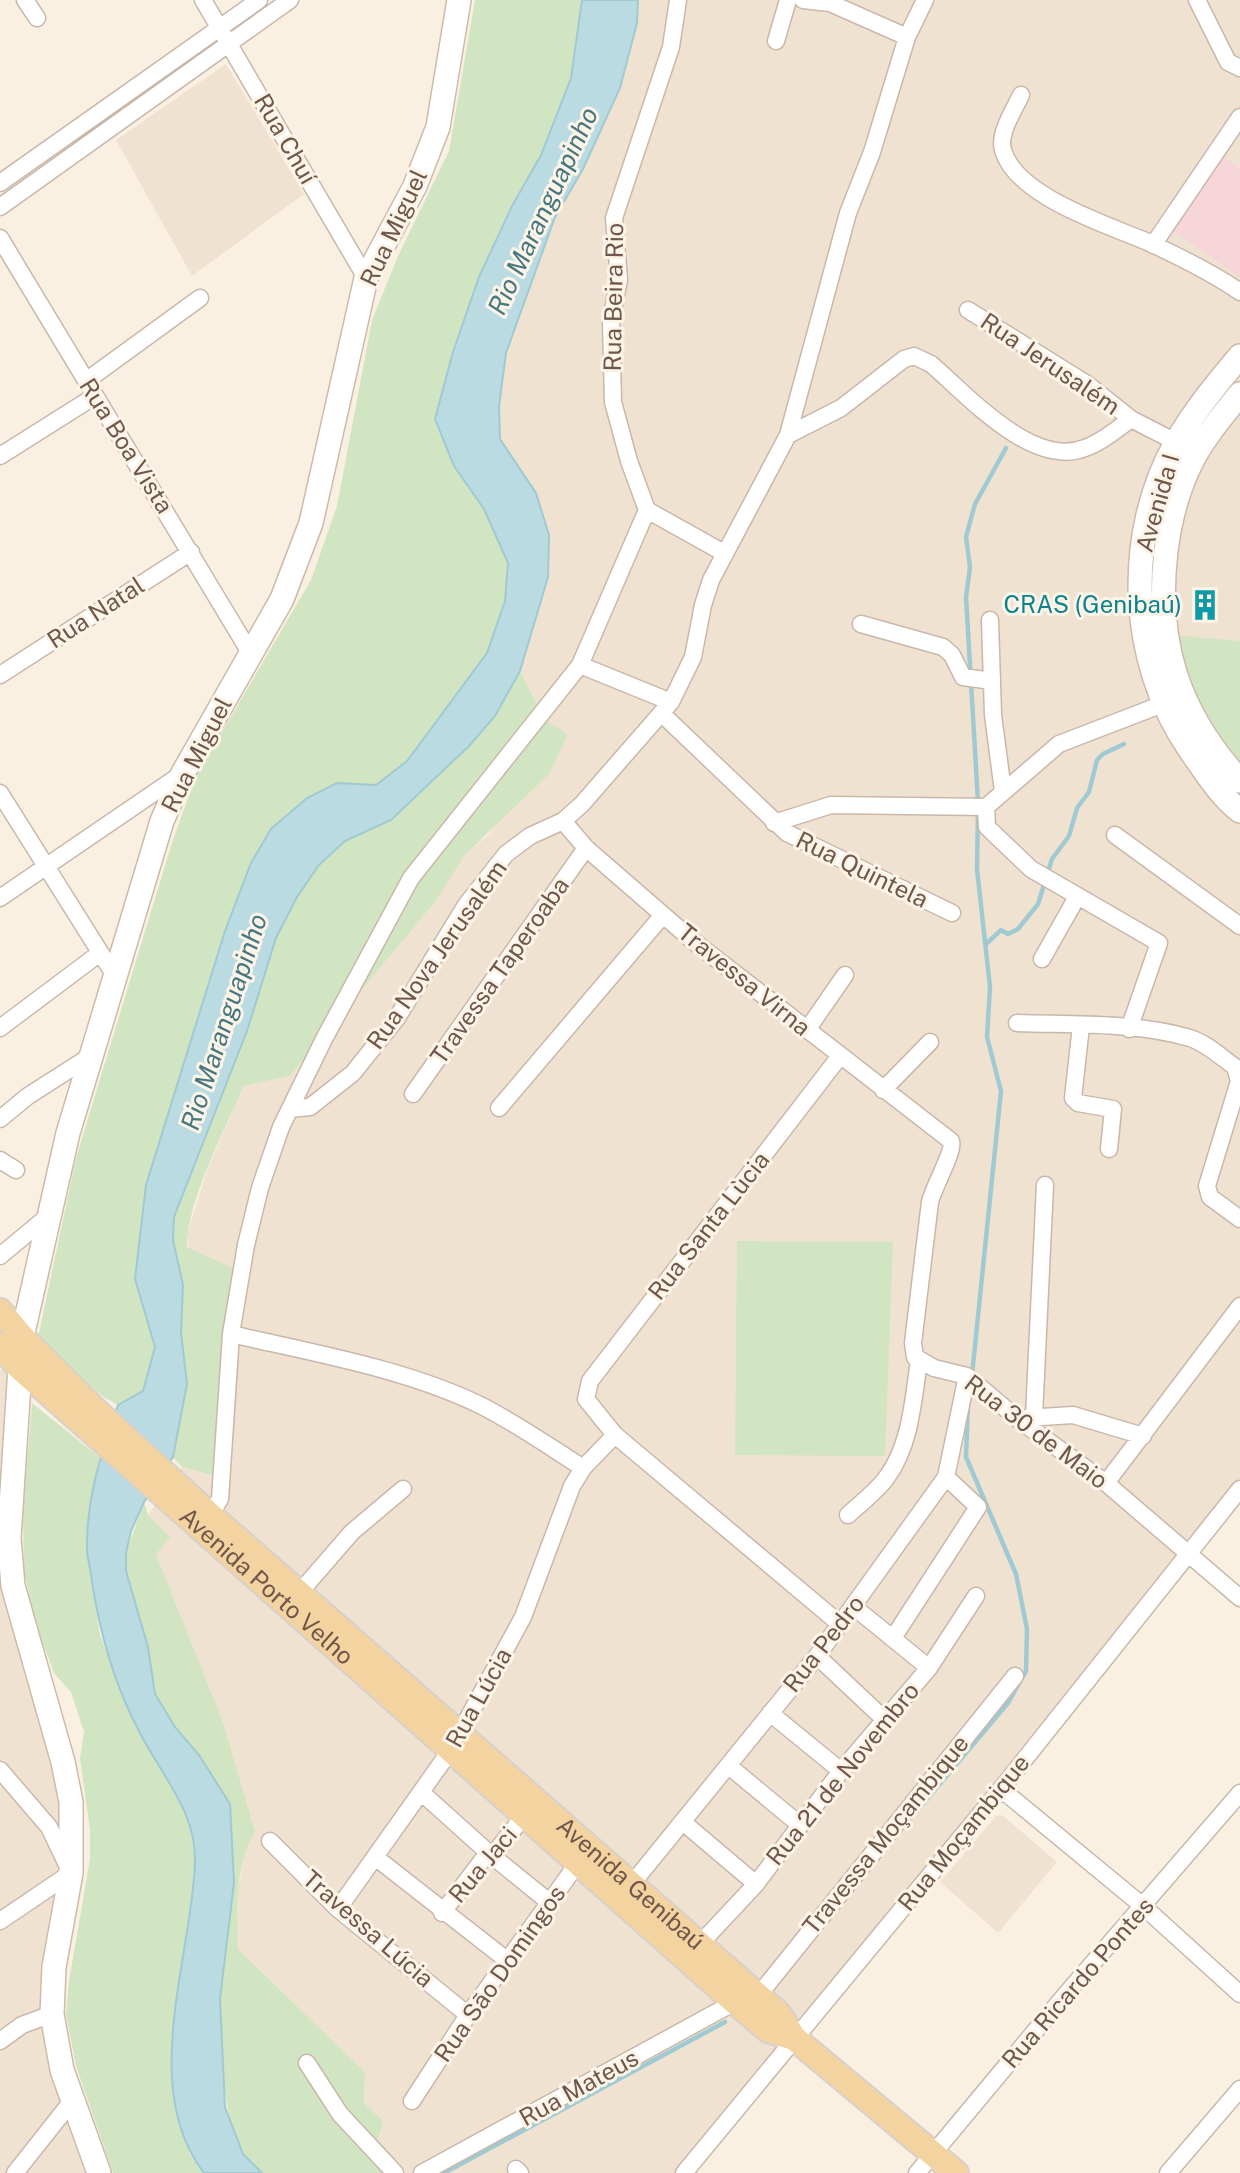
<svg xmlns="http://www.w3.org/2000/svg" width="1240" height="2173" viewBox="0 0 1240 2173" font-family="'Public Sans',sans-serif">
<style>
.residential{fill:#f0e2d1}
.medical{fill:#f7d6da}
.green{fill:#d1e5c2}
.water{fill:#b9dbe1;stroke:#a0cad2;stroke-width:2}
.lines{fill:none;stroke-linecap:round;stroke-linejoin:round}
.stream{stroke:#a0cad2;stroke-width:4.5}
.street-casing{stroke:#c9b8aa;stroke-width:19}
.secondary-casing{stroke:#cebaaa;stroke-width:26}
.primary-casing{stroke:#d7d0cd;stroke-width:28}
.street{stroke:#fff;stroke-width:16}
.secondary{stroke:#fff;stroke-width:23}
.primary{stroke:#f3d3a0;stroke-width:24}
.labels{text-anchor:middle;stroke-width:6;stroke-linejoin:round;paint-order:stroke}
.street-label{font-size:24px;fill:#6f574b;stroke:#fdf4e8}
.culture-label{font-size:24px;fill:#0d838f;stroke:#fdf4e8;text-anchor:end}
.water-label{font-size:26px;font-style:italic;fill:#477780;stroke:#fdf4e8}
</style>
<rect width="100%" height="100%" fill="#faf0e2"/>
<path class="residential" d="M 638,0 L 1240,0 L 1240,1489 L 684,2173 L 397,2173 L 396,2159 L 377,2140 L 383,2121 L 364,2103 L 365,2072 L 238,1949 L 238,1892 L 245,1848 L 223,1722 L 156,1554 L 148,1515 L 182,1467 L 221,1478 L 187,1234 L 208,1168 L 244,1086 L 290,1076 L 435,902 L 463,856 L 487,836 L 568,735 L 545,720 L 520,671 L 548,577 L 536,493 L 500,439 L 499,406 L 506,353 L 555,217 L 583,169 L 620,88 L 637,23 Z
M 226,64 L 304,194 L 192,276 L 116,140 Z
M 19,1367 L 9,1538 L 71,1802 L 52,2014 L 99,2173 L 0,2173 L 0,1370 Z
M 1002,1815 L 1057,1862 L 998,1933 L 940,1882 L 996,1816 Z"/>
<path class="medical" d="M 1223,157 L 1240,169 L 1240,277 L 1170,229 Z"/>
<path class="green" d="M 475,0 L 582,0 L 571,78 L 541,155 L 511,206 L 479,277 L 453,352 L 454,466 L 484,509 L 508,563 L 505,600 L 487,653 L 407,761 L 376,785 L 337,783 L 225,931 L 146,1185 L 135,1279 L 155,1347 L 143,1391 L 118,1405 L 102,1396 L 38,1338 L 76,1158 L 171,846 L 195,778 L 311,580 L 337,506 L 372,320 L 398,256 L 449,151 Z
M 1171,635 L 1240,641 L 1240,765 L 1229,753 L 1187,688 Z
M 520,671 L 545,720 L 568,734 L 549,774 L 464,856 L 435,902 L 290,1076 L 244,1086 C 225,1130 187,1200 187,1247 L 241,1272 L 221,1478 L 182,1467 L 173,1457 L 187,1384 L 181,1332 L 183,1285 L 173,1240 L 174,1217 L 247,1031 L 276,938 L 297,897 L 319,865 L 345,841 L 391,820 L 469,746 L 495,716 Z
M 737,1241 L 893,1242 L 885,1456 L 735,1455 Z
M 32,1403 L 99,1457 L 86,1544 L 100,1635 L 132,1717 L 187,1812 L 193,1828 L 195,1862 L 189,2153 L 204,2173 L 113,2173 L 76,2066 L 66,2014 L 69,1981 L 90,1859 L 90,1830 L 80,1758 L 84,1732 L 71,1692 L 54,1673 L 34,1620 L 24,1571 L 23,1513 Z
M 144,1502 L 148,1515 L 170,1537 L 156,1554 L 223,1722 L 255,1832 C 234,1866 238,1910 238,1949 L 365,2072 L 364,2103 L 383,2121 L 378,2140 L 396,2159 L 397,2173 L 262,2173 C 256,2167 248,2161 243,2154 C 218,2114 220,2012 222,1964 L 199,1755 L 175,1727 L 155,1694 L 148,1647 L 126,1571 L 126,1553 Z"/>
<path class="water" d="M 582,0 L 638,0 L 637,23 L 620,88 L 583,169 L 555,217 L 506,353 L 499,406 L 500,439 L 536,493 L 549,535 L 548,577 L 520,671 L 495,716 L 469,746 L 391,820 L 345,841 L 319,865 L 297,897 L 276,938 L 247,1031 L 174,1217 L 173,1240 L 183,1285 L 181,1332 L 187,1384 L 173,1457 L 144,1502 L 131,1531 L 126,1553 L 126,1571 L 148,1647 L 155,1694 L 175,1727 L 199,1755 L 230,1804 L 234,1883 L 220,1999 L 225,2107 L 243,2154 L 262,2173 L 204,2173 C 139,2089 191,1959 195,1864 C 197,1813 164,1779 141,1735 C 114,1685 99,1632 91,1575 C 90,1565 86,1554 87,1544 C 87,1497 102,1449 118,1405 L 143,1391 L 155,1347 L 135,1279 L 146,1185 L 225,931 L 251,863 L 271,829 L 307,798 L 337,783 L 376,785 L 407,761 L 487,653 L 505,601 L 508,563 L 484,509 L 454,466 L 435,419 L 453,352 L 479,277 L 512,206 L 541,155 L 571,78 Z"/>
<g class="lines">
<path class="stream" d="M 978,802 L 966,597 L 970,567 L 966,537 L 975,504 L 1006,448
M 987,943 L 1001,930 L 1008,934 L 1018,929 L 1038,904 L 1052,859 L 1069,836 L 1077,808 L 1089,792 L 1097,760 L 1103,754 L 1124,744
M 972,1375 L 1001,1091 L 987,1037 L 990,987 L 977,869 L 978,810
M 916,1812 L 1008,1703 L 1026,1671 L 1027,1629 L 1016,1574 L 966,1457 L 968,1404
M 444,2173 L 725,2022"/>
<defs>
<path id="street" d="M 25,0 L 37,18
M 203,0 L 366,278
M 678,0 L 671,47 L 614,218 L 619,280 L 611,320 L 613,402 L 629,461 L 647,510 L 724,553
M 803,0 L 830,3 L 907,37
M 1197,0 L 1228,62 L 1240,68
M 776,41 L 788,0
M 1021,95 C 1014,110 998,134 1003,150 C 1016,197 1109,225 1150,243 C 1180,257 1213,273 1240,292
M 0,183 L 259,0
M 0,207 L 290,0
M 0,238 L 251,654
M 1153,245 L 1240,117
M 968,310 L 1087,384 L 1131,419
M 86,381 L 200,298
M 788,435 L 848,213 L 872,152 L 907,37 L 925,0
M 0,456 L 95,396
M 990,620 L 993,715 L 1003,791
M 861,624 L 943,647 L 952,655 L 963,677 L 992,681
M 580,665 L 671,702
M 0,675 L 191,552
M 661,713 L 787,833 L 952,913
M 0,793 L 115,976
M 986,807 L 987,827 L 1031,869 L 1159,943 L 1129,1029
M 563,821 L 586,848 L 692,940 L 951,1141 C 955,1150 933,1188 930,1202 L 913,1343 L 915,1357 L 934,1368 L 967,1376 L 1019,1420 L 1106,1483 L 1240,1598
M 774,823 L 831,805 L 986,807 L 1059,744 L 1163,704
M 1115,835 L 1240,926
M 0,898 L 183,773
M 1042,959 L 1077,897
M 1017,1023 C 1073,1025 1136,1022 1190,1038 C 1206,1043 1221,1057 1235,1067 L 1239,1081 L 1207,1186 L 1210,1197 L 1240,1219
M 1081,1026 L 1073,1098 L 1078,1103 L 1113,1109 L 1109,1149
M 0,1028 L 100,953
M 807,1030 L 845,975
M 840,1056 L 590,1381 L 586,1399 L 615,1435 L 840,1624
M 883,1090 L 930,1042
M 413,1094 L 586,848
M 499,1108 L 663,915
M 290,1109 L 310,1107 L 353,1073 L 397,1018 L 466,905 L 506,854 L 530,836 L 563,821 L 582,804 L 671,702 L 693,657 L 703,605 L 711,580 L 788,435 L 841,408 L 904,359 L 914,356 L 931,364 C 967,395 1033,469 1085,448 C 1102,442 1117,429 1131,419 L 1176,442
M 0,1119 L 28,1096 L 89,1057
M 0,1160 L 16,1170
M 0,1256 L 47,1217
M 231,1334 C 313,1353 407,1369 482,1406 C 517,1424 550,1447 583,1468
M 1034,1416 L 1045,1185
M 1026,1418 L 1073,1415 L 1143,1436
M 1106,1483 L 1240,1306
M 210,1515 L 220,1499 L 231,1334 L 246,1245 L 260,1188 L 281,1127 L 324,1039 L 411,878 L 580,665 L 647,510
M 848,1515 C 861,1503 877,1491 887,1477 C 911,1444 913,1400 919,1361
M 300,1592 L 352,1532 L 403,1489
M 854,1607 L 929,1668
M 893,1638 L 978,1507 L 946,1477
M 817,1656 L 884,1719
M 770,1713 L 841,1771
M 730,1767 L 800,1825
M 0,1770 L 49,1827 L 71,1873 L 0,1921
M 1001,1789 L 1144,1907 L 1240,1994
M 422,1793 L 491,1855 L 549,1902
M 684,1823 L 756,1884
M 270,1841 L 338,1909 L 468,2015
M 375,1857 L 508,1961
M 631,1885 L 817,1656 L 946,1477 L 967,1376
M 338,1909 L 450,1751 L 523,1617 L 572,1486 L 583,1468 L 615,1435
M 442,1913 L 484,1858 L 497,1850 L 523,1817
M 699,1945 L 756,1884 L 841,1771 L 929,1668 L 976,1596
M 758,1996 L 1015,1676
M 0,2041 L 22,2025 L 52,2014
M 307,2063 L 340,2114 L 395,2173
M 412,2101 L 468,2015 L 583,1856
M 516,2169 L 520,2173
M 15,2173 L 72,2101
M 422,2173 L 735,2002
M 684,2173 L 1001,1789 L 1240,1489
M 917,2173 L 1066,1994 L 1240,1793
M 1168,2173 L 1240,2089"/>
<path id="secondary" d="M 1240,356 C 1218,382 1194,411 1177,441 C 1123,535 1129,662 1190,750 C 1204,770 1220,796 1240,811
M 1240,394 C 1223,415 1206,435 1193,459 C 1178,488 1170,519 1166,551 C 1155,642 1178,713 1240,781
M 99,2173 L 62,2070 L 52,2014 L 54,1967 L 71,1873 L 71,1802 L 63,1762 L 13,1586 L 9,1538 L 22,1337 L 68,1133 L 162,821 L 183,773 L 282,599 L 311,523 L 366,278 L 415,186 L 438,127 L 459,0"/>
<g id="primary">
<path id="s1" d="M 0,1311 L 22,1337 L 93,1408 L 210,1515 L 779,2014 L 794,2038 L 956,2173"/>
<path id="s2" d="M 0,1346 L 19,1367 L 735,2002 L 768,2030 L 794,2038"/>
</g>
</defs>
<use href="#street" class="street-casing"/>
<use href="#secondary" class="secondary-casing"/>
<use href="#primary" class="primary-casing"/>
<use href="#street" class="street"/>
<use href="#secondary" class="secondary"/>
<use href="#primary" class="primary"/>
</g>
<defs>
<symbol id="building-bare" viewBox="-9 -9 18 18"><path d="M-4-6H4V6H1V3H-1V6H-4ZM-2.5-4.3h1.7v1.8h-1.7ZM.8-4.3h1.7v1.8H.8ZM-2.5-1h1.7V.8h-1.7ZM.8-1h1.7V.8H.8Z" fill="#0f9aa8" stroke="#fdf4e8" stroke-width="2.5" paint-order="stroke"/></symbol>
</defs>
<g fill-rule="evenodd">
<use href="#building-bare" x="1183" y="583" width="44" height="44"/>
</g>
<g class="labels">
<g class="street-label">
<text transform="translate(285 139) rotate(60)" y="8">Rua Chuí</text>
<text transform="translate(394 228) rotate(-65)" y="8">Rua Miguel</text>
<text transform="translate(614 297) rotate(-89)" y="8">Rua Beira Rio</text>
<text transform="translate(1050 364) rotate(34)" y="8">Rua Jerusalém</text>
<text transform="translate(126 446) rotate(58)" y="8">Rua Boa Vista</text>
<text transform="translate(1158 503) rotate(-74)" y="8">Avenida I</text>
<text transform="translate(96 613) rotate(-33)" y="8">Rua Natal</text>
<text transform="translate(197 755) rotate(-63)" y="8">Rua Miguel</text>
<text transform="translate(862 870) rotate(26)" y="8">Rua Quintela</text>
<text transform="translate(437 955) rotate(-55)" y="8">Rua Nova Jerusalém</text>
<text transform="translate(500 971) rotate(-55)" y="8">Travessa Taperoaba</text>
<text transform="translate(744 980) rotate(39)" y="8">Travessa Virna</text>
<text transform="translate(709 1226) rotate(-52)" y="8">Rua Santa Lùcia</text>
<text transform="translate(1036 1432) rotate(37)" y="8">Rua 30 de Maio</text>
<text dy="8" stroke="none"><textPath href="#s2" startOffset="359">Avenida Porto Velho</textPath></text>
<text transform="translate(824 1644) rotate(-52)" y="8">Rua Pedro</text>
<text transform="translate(479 1698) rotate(-61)" y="8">Rua Lúcia</text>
<text transform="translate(843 1774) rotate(-51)" y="8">Rua 21 de Novembro</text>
<text transform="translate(964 1833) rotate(-51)" y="8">Rua Moçambique</text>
<text transform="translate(886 1835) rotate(-51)" y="8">Travessa Moçambique</text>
<text transform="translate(483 1865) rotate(-50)" y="8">Rua Jaci</text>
<text dy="8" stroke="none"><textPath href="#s1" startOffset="852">Avenida Genibaú</textPath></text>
<text transform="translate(368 1929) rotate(41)" y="8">Travessa Lúcia</text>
<text transform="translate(500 1974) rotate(-55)" y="8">Rua São Domingos</text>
<text transform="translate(1078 1983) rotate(-49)" y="8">Rua Ricardo Pontes</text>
<text transform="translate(579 2088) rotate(-29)" y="8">Rua Mateus</text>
</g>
<g class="culture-label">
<text x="1182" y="613">CRAS (Genibaú)</text>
</g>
<g class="water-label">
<text transform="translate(543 211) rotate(-65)" y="9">Rio Maranguapinho</text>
<text transform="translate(224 1022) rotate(-72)" y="9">Rio Maranguapinho</text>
</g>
</g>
</svg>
